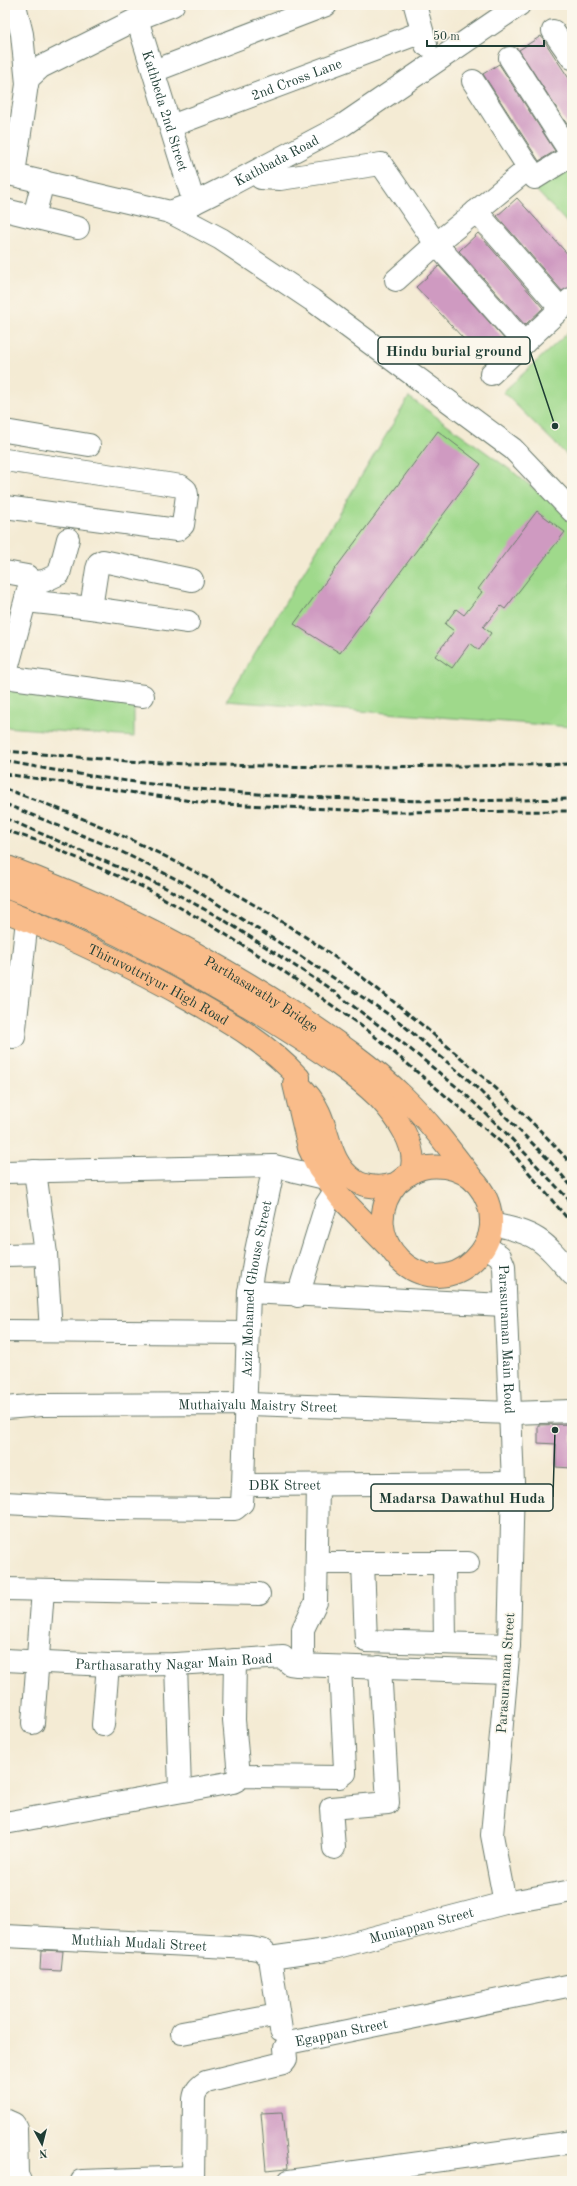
<svg xmlns="http://www.w3.org/2000/svg" width="577" height="2186" viewBox="0 0 577 2186" font-family="'Old Standard TT',serif">
<style>
.green{fill:#9fd98b;stroke:#5f8b60}
.building{fill:#cf9ac1}
.lines{fill:none;stroke-linecap:round;stroke-linejoin:round}
.minor-casing{stroke:#6a7a6c;stroke-width:24}
.major-casing{stroke:#6a7a6c;stroke-width:24}
.minor{stroke:#fff;stroke-width:22}
.major{stroke:#f9bc8a;stroke-width:22}
.rail{stroke:#1f3d34;stroke-width:3;stroke-dasharray:6 3;stroke-linecap:butt}
.labels{text-anchor:middle;stroke-width:3.5;stroke-linejoin:round;paint-order:stroke}
.street-label{font-size:14px;fill:#1f3d34;stroke:#fbf7ec}
.leader{fill:none;stroke:#1f3d34;stroke-width:1.5}
.callout-dot{fill:#1f3d34;stroke:#fbf7ec;stroke-width:1.5}
.callout{fill:#fbf7ec;stroke:#1f3d34;stroke-width:1.5}
.callout-label{font-size:15px;text-anchor:middle;font-weight:bold;fill:#1f3d34}
</style>
<rect width="100%" height="100%" fill="#fbf7ec"/>
<filter id="ink" filterUnits="userSpaceOnUse"><feTurbulence type="fractalNoise" baseFrequency=".025" numOctaves="2"/><feDisplacementMap in="SourceGraphic" scale="8" xChannelSelector="R" yChannelSelector="G"/><feConvolveMatrix kernelMatrix="1 2 1 2 8 2 1 2 1" color-interpolation-filters="sRGB"/></filter>
<filter id="wash" filterUnits="userSpaceOnUse"><feTurbulence type="fractalNoise" baseFrequency=".012" numOctaves="4" result="noise"/><feDisplacementMap in="SourceGraphic" scale="16" xChannelSelector="R" yChannelSelector="G"/><feGaussianBlur stdDeviation="0.9" result="paint"/><feColorMatrix in="noise" values="0 0 0 0 0 0 0 0 0 0 0 0 0 0 0 0 0 1.4 0 .05"/><feComposite in="paint" operator="in"/></filter>
<g filter="url(#wash)">
<rect width="100%" height="100%" fill="#f4ebd4"/>
<path class="green" d="M 572,165 L 572,228 L 535,189 Z
M 572,329 L 572,460 L 503,392 Z
M 409,397 L 512,471 L 572,519 L 572,727 L 226,701 Z
M 5,689 L 134,704 L 134,737 L 5,727 Z"/>
<g id="blocks">
<path class="building" d="M 541,36 L 572,83 L 572,132 L 519,50 Z
M 499,64 L 555,151 L 539,161 L 483,74 Z
M 517,198 L 572,259 L 572,287 L 562,291 L 497,216 Z
M 478,233 L 543,308 L 525,325 L 459,251 Z
M 439,266 L 507,342 L 485,362 L 416,287 Z
M 438,431 L 481,464 L 340,653 L 294,624 Z
M 537,511 L 565,532 L 505,609 L 501,606 L 483,627 L 491,633 L 479,650 L 470,643 L 452,668 L 435,656 L 454,631 L 445,624 L 456,609 L 464,615 L 482,592 L 478,589 Z
M 572,1424 L 572,1468 L 556,1467 L 556,1444 L 538,1443 L 538,1425 Z
M 41,1950 L 63,1951 L 61,1971 L 40,1970 Z
M 282,2112 L 288,2168 L 266,2170 L 261,2113 Z"/>
</g>
</g>
<g filter="url(#ink)">
<use href="#blocks" fill-opacity="0" stroke="#6a7a6c" stroke-width="1"/>
<g class="lines">
<defs>
<g id="minor">
<path d="M 415,5 L 426,45"/>
<path id="s1" d="M 137,19 L 194,203"/>
<path d="M 553,31 L 572,58"/>
<path d="M 510,58 L 572,155"/>
<path d="M 154,71 L 326,5"/>
<path d="M 473,81 L 535,178 L 572,155"/>
<path d="M 27,84 L 29,78 L 41,67 L 137,19 L 173,5"/>
<path id="s2" d="M 171,126 L 422,32"/>
<path d="M 256,172 L 261,178 L 280,179 L 381,164 L 436,244 L 524,343"/>
<path id="s3" d="M 5,173 L 170,212 L 194,203 L 226,187 L 343,125 L 519,5"/>
<path d="M 14,174 L 27,84 L 22,34 L 15,5"/>
<path d="M 5,210 L 78,228"/>
<path d="M 476,211 L 561,309"/>
<path d="M 170,212 L 221,239 L 312,300 L 513,449 L 572,511"/>
<path d="M 34,217 L 43,181"/>
<path d="M 396,280 L 436,244 L 529,168"/>
<path d="M 491,374 L 571,299"/>
<path d="M 5,431 L 89,445"/>
<path d="M 5,460 L 181,486 L 186,490 L 187,495 L 183,525 L 177,530 L 5,507"/>
<path d="M 5,572 L 27,576 L 30,583 L 5,677 L 143,696"/>
<path d="M 30,583 L 44,581 L 59,574 L 68,539"/>
<path d="M 26,601 L 91,608 L 188,622"/>
<path d="M 91,608 L 97,569 L 99,563 L 103,561 L 192,580"/>
<path d="M 5,1036 L 14,1037 L 27,920"/>
<path d="M 35,1171 L 46,1254 L 51,1331"/>
<path d="M 5,1172 L 274,1166 L 325,1178"/>
<path d="M 491,1224 C 537,1233 542,1239 572,1274"/>
<path id="s4" d="M 485,1246 L 500,1256 L 504,1266 L 513,1483 L 509,1645 L 492,1835 L 505,1903"/>
<path d="M 5,1255 L 46,1254"/>
<path d="M 249,1292 L 504,1305"/>
<path d="M 298,1296 L 326,1205 L 335,1191"/>
<path d="M 5,1331 L 247,1333"/>
<path id="s5" d="M 5,1408 L 42,1405 L 246,1404 L 511,1413 L 572,1411"/>
<path id="s6" d="M 243,1485 L 249,1292 L 256,1251 L 274,1166"/>
<path id="s7" d="M 5,1503 L 102,1508 L 235,1509 L 242,1503 L 243,1485 L 513,1483"/>
<path d="M 317,1563 L 468,1563"/>
<path d="M 363,1563 L 366,1641 L 509,1645"/>
<path d="M 444,1563 L 445,1643"/>
<path d="M 5,1589 L 259,1594"/>
<path id="s8" d="M 5,1660 L 108,1665 L 176,1664 L 283,1657 L 290,1664 L 297,1665 L 506,1672"/>
<path d="M 235,1660 L 234,1720 L 239,1776"/>
<path d="M 176,1664 L 180,1790"/>
<path d="M 303,1665 L 303,1629 L 316,1602 L 318,1485"/>
<path d="M 33,1723 L 43,1590"/>
<path d="M 103,1725 L 108,1665"/>
<path d="M 5,1823 L 233,1782 L 237,1780 L 239,1776 L 340,1777 L 345,1773 L 345,1770 L 340,1667"/>
<path d="M 334,1848 L 331,1808 L 388,1803 L 380,1667"/>
<path id="s9" d="M 5,1936 L 251,1948 L 262,1950 L 270,1958"/>
<path id="s10" d="M 270,1958 L 326,1950 L 505,1903 L 572,1891"/>
<path d="M 270,1958 L 281,2030"/>
<path d="M 182,2033 L 278,2015"/>
<path d="M 5,2120 L 14,2124 L 16,2128 L 17,2175 L 20,2181"/>
<path d="M 82,2181 L 193,2177"/>
<path id="s11" d="M 193,2181 L 194,2099 C 195,2090 199,2087 206,2082 L 283,2063 L 286,2059 L 285,2048 L 288,2043 L 572,1985"/>
<path d="M 289,2181 L 572,2142"/>
</g>
<g id="major">
<path id="s12" d="M 5,866 C 107,904 206,955 297,1015 C 334,1040 371,1065 403,1096 C 430,1122 452,1152 475,1182"/>
<path d="M 5,887 C 44,901 82,917 119,935 C 179,965 237,998 293,1034 C 322,1053 352,1072 378,1097 C 395,1115 421,1148 410,1174"/>
<path id="s13" d="M 5,911 C 69,937 131,966 191,1000 C 230,1022 268,1044 299,1078"/>
<path d="M 299,1078 L 297,1083 C 306,1091 314,1101 319,1112 C 330,1136 330,1163 354,1180 C 365,1188 383,1188 395,1184 C 401,1181 405,1176 410,1173 C 432,1161 460,1166 477,1184 C 487,1196 492,1210 491,1226 C 490,1239 483,1251 474,1260 C 425,1308 350,1237 398,1182"/>
<path d="M 296,1082 L 294,1084 L 309,1148 L 319,1169 L 340,1197 L 388,1246"/>
</g>
</defs>
<use href="#minor" class="minor-casing"/>
<use href="#major" class="major-casing"/>
<use href="#minor" class="minor"/>
<use href="#major" class="major"/>
<path class="rail" d="M 5,751 C 51,755 97,759 143,762 C 286,769 429,767 572,764
M 5,761 C 131,786 259,797 387,800 C 449,802 511,800 572,799
M 5,774 L 205,803 L 387,812 L 572,811
M 5,789 C 115,827 223,881 319,946 C 364,977 406,1011 447,1046 C 491,1083 535,1122 572,1165
M 5,804 L 116,849 L 184,883 L 299,955 L 397,1020 L 472,1083 L 548,1159 L 572,1187
M 5,818 L 164,887 L 224,920 L 326,986 L 404,1044 L 464,1093 L 506,1133 L 572,1203
M 5,830 L 41,842 L 147,889 L 209,924 L 279,968 L 367,1030 L 509,1149 L 572,1224"/>
</g>
</g>
<g class="labels">
<g class="street-label">
<text dy="5" stroke="none"><textPath href="#s2" startOffset="134">2nd Cross Lane</textPath></text>
<text dy="5" stroke="none"><textPath href="#s1" startOffset="96">Kathbeda 2nd Street</textPath></text>
<text dy="5" stroke="none"><textPath href="#s3" startOffset="288">Kathbada Road</textPath></text>
<text dy="5" stroke="none"><textPath href="#s13" startOffset="170">Thiruvottriyur High Road</textPath></text>
<text dy="5" stroke="none"><textPath href="#s12" startOffset="287">Parthasarathy Bridge</textPath></text>
<text dy="5" stroke="none"><textPath href="#s6" startOffset="197">Aziz Mohamed Ghouse Street</textPath></text>
<text dy="5" stroke="none"><textPath href="#s4" startOffset="102">Parasuraman Main Road</textPath></text>
<text dy="5" stroke="none"><textPath href="#s5" startOffset="253">Muthaiyalu Maistry Street</textPath></text>
<text dy="5" stroke="none"><textPath href="#s7" startOffset="299">DBK Street</textPath></text>
<text dy="5" stroke="none"><textPath href="#s8" startOffset="169">Parthasarathy Nagar Main Road</textPath></text>
<text transform="translate(505 1673) rotate(-86)" y="5">Parasuraman Street</text>
<text dy="5" stroke="none"><textPath href="#s10" startOffset="155">Muniappan Street</textPath></text>
<text dy="5" stroke="none"><textPath href="#s9" startOffset="134">Muthiah Mudali Street</textPath></text>
<text dy="5" stroke="none"><textPath href="#s11" startOffset="259">Egappan Street</textPath></text>
</g>
</g>
<path class="leader" d="M555 426L530 351M555 1430L553 1497"/>
<g class="callout-dot">
<circle cx="555" cy="426" r="4"/>
<circle cx="555" cy="1430" r="4"/>
</g>
<g class="callout">
<rect x="378" y="337" width="152" height="27" rx="4"/>
<rect x="371" y="1484" width="182" height="27" rx="4"/>
</g>
<g class="callout-label">
<text x="454" y="356">Hindu burial ground</text>
<text x="462" y="1503">Madarsa Dawathul Huda</text>
</g>
<rect width="577" height="2186" fill="none" stroke="#fbf7ec" stroke-width="20"/>
<g transform="translate(42 2144) rotate(173)" stroke="#fbf7ec" stroke-width="3" paint-order="stroke">
<path d="M0-3L7 15L0 10L-7 15Z" fill="#1f3d34"/>
<text y="-6" font-size="11" font-weight="bold" text-anchor="middle" fill="#1f3d34">N</text>
</g>
<path d="M427 40v6h117v-6" fill="none" stroke="#1f3d34" stroke-width="2"/>
<text x="433" y="40" font-size="12" fill="#1f3d34" stroke="#fbf7ec" stroke-width="3" paint-order="stroke">50 m</text>
</svg>
